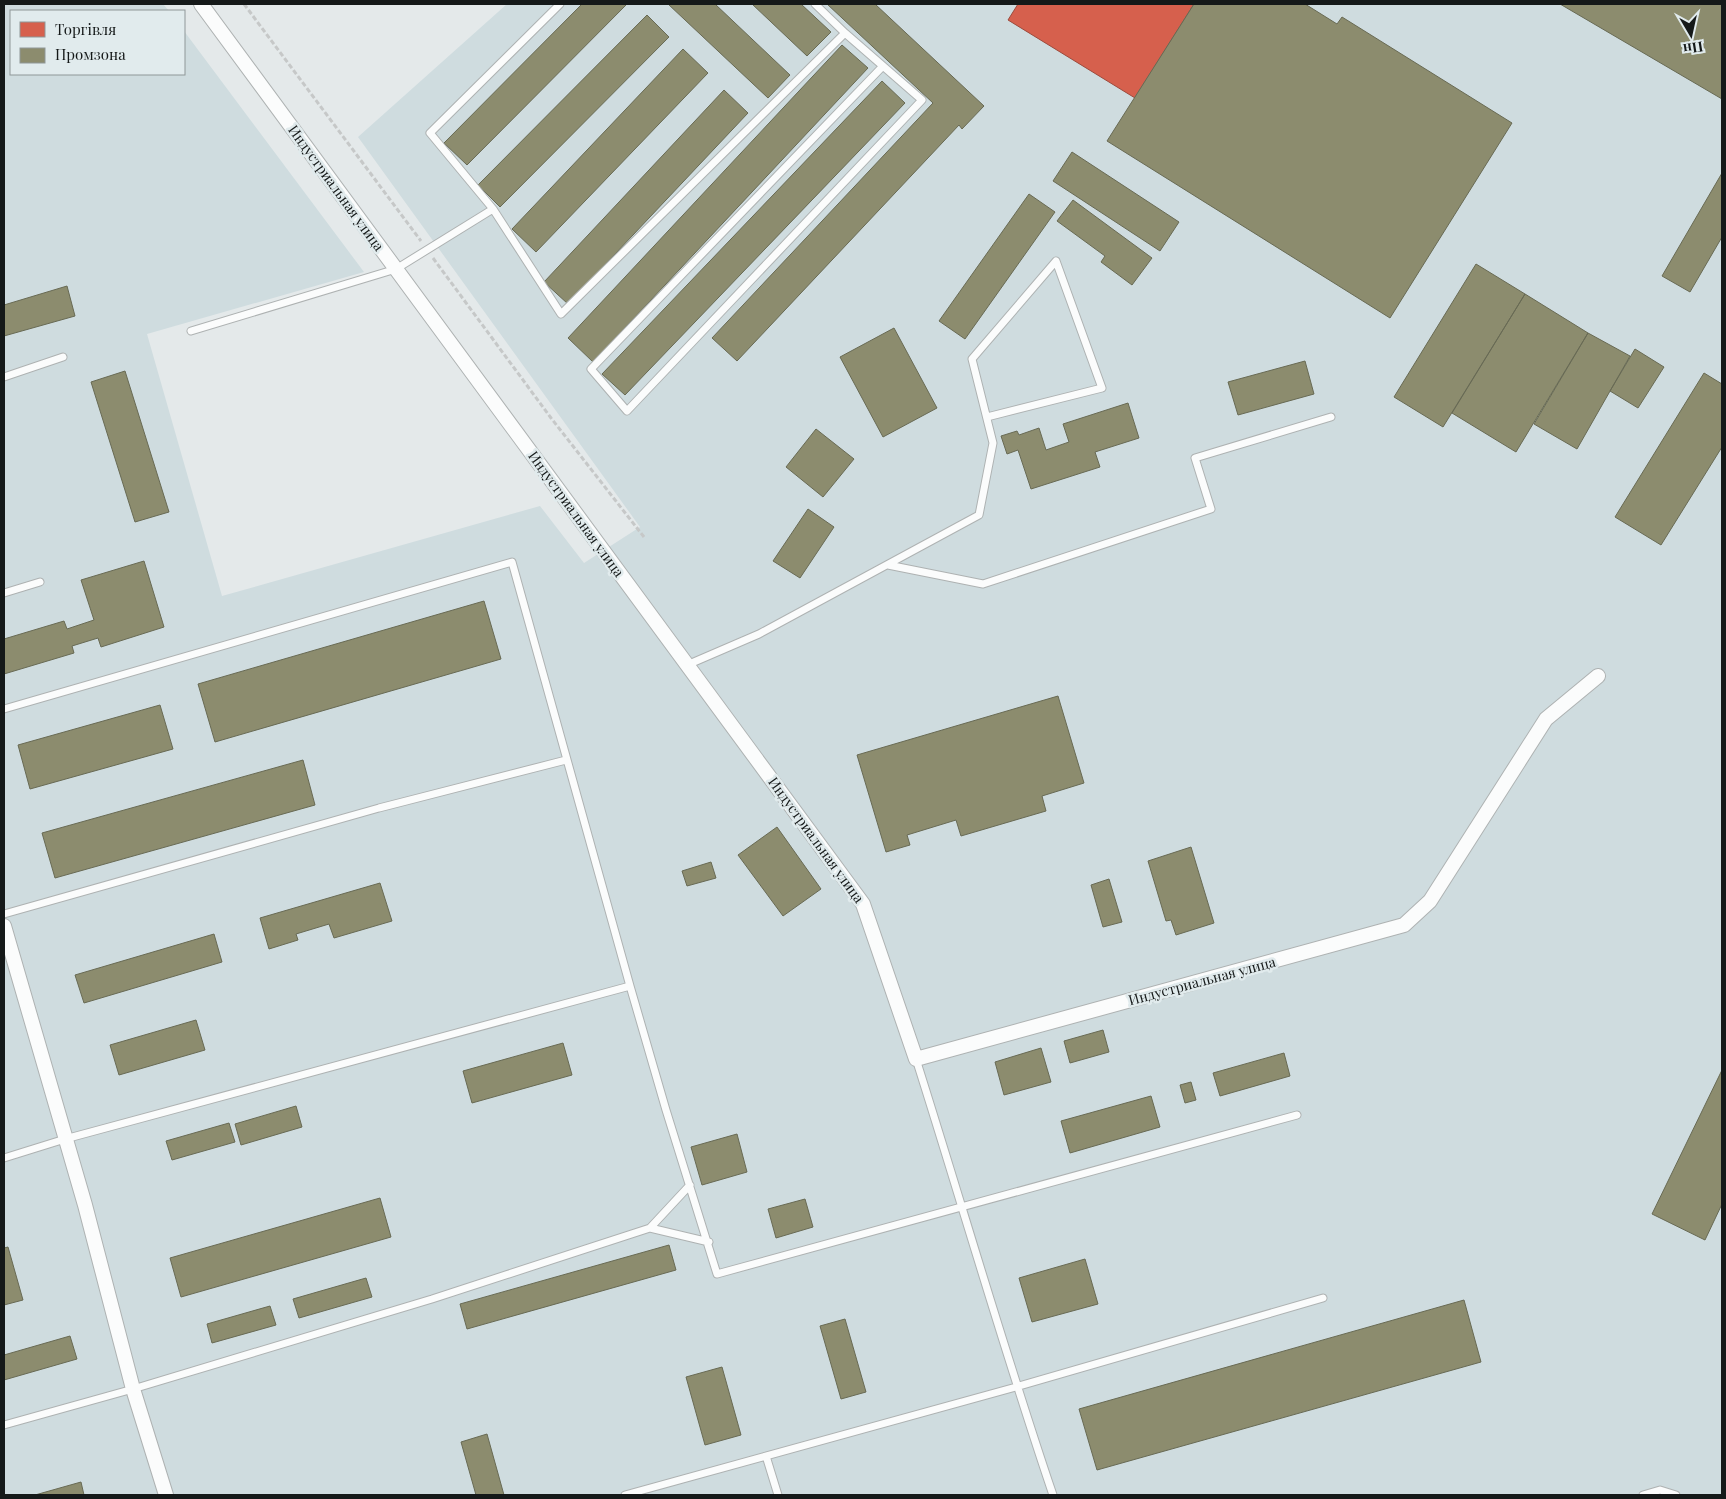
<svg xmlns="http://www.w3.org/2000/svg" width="1726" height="1499" viewBox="0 0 1726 1499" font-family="'Playfair Display',serif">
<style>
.built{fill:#cfdcdf}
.shops{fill:#d6604d;stroke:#9c4b3d}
.industry{fill:#8c8c6e;stroke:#686a54}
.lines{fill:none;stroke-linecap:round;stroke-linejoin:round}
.lane-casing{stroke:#aeb2b2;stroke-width:9}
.street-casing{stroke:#aeb2b2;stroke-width:16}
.path{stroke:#c6c8c8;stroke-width:3;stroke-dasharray:5 2.5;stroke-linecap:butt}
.lane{stroke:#fbfcfc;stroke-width:7}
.street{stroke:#fbfcfc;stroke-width:14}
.labels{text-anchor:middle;stroke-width:5;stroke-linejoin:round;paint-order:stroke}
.street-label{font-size:14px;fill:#151919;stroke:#e1ebed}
</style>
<rect width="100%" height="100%" fill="#e4e9ea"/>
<path class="built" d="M 4,4 L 163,4 L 169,11 L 11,11 L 11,74 L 184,74 L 184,31 L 364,272 L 147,334 L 222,596 L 540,506 L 584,563 L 640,527 L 358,137 L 507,4 L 1722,4 L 1722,1495 L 4,1495 Z"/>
<path class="shops" d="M 1018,4 L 1194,4 L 1135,98 L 1008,20 Z"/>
<path class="industry" d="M 582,4 L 627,4 L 467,165 L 444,143 Z
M 668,4 L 715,4 L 790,75 L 768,98 Z
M 752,4 L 801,4 L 831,32 L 807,56 Z
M 827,4 L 875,4 L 984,106 L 962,129 L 959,125 L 737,361 L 712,338 L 933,103 Z
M 1194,4 L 1305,4 L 1337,24 L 1342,17 L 1512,123 L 1390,318 L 1107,141 Z
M 1560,4 L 1722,4 L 1722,99 Z
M 647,15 L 669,37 L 500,207 L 478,185 Z
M 842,45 L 868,68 L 593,362 L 568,338 Z
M 683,49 L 708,73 L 536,252 L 512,229 Z
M 882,81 L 905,103 L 625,395 L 602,374 Z
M 724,90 L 748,113 L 568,304 L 544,282 Z
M 1072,152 L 1179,222 L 1160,251 L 1053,181 Z
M 1722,173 L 1722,237 L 1690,292 L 1662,276 Z
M 1029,194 L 1055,212 L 965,339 L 939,321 Z
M 1073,200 L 1152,258 L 1132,285 L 1101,262 L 1105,256 L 1057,221 Z
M 1476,264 L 1525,294 L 1443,427 L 1394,397 Z
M 67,286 L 75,316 L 4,336 L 4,305 Z
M 1525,294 L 1588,333 L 1516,452 L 1452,413 Z
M 894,328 L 937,408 L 883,437 L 840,357 Z
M 1588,333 L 1630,356 L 1577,449 L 1534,424 Z
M 1635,349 L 1664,367 L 1638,408 L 1610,391 Z
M 1305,361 L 1314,394 L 1238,415 L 1228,382 Z
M 125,371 L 169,512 L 135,522 L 91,382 Z
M 1704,373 L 1722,384 L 1722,447 L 1661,545 L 1615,517 Z
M 1128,403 L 1139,438 L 1095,452 L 1100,467 L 1031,489 L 1018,450 L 1007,454 L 1001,436 L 1017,431 L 1019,435 L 1039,428 L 1046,450 L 1069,442 L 1063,424 Z
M 816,429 L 854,459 L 823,497 L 786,467 Z
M 808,509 L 834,527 L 800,578 L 773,561 Z
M 144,561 L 164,627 L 101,647 L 98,638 L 72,646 L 74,653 L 4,674 L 4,639 L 64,621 L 67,629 L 94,620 L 81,580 Z
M 484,601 L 501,659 L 215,742 L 198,684 Z
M 1058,696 L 1084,783 L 1042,796 L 1046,811 L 961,836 L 956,820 L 907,835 L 910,845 L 886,852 L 857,755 Z
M 160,705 L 173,749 L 30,789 L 18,745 Z
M 303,760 L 315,805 L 55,878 L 42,833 Z
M 777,827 L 821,889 L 783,916 L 738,855 Z
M 1191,847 L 1214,923 L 1176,935 L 1171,920 L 1166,921 L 1148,861 Z
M 711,862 L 716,878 L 687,886 L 682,871 Z
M 1109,879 L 1122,922 L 1103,927 L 1091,885 Z
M 380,883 L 392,921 L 334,938 L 329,924 L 296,934 L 298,940 L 269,949 L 260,918 Z
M 214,934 L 222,962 L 84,1003 L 75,975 Z
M 196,1020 L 205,1050 L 119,1075 L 110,1045 Z
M 1103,1030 L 1109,1052 L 1070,1063 L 1064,1041 Z
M 563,1043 L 572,1075 L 472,1103 L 463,1071 Z
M 1041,1048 L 1051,1082 L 1004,1095 L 995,1062 Z
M 1284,1053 L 1290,1076 L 1220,1096 L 1213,1073 Z
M 1722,1070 L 1722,1204 L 1705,1240 L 1652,1214 Z
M 1191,1082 L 1196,1100 L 1185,1103 L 1180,1085 Z
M 1151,1096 L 1160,1127 L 1070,1153 L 1061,1121 Z
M 296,1106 L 302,1127 L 241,1145 L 235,1124 Z
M 229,1123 L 235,1142 L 172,1160 L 166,1141 Z
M 737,1134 L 747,1172 L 702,1185 L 691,1147 Z
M 380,1198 L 391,1237 L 181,1297 L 170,1258 Z
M 805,1199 L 813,1227 L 776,1238 L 768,1209 Z
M 669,1245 L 676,1270 L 467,1329 L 460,1304 Z
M 8,1247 L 23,1300 L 4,1305 L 4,1248 Z
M 1085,1259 L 1098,1304 L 1032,1322 L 1019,1278 Z
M 366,1278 L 372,1297 L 299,1318 L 293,1299 Z
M 1464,1300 L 1481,1362 L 1097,1470 L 1079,1409 Z
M 270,1306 L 276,1325 L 212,1343 L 207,1324 Z
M 845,1319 L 866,1392 L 841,1399 L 820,1326 Z
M 70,1336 L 77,1359 L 4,1380 L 4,1355 Z
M 722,1367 L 741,1435 L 705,1445 L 686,1377 Z
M 487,1434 L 504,1495 L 476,1495 L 461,1442 Z
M 81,1482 L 84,1495 L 35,1495 Z"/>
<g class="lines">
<defs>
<path id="lane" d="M 560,4 L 430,133 L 493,209 L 561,314 L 845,33 L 815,4
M 845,33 L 922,100 L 627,411 L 591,369 L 883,66
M 191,331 L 396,269 L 493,209
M 4,377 L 63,357
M 888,565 L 983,584 L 1211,509 L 1195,458 L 1331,417
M 4,593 L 40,582
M 687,665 L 759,634 L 979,515 L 993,443 L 972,359 L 1056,261 L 1102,388 L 987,417
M 4,709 L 512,562 L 630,986 L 666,1110 L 717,1274 L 1297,1115
M 4,914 L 379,808 L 566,760
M 916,1059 C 962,1204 1004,1351 1053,1495
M 4,1158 L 65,1139 L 630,986
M 650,1228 L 690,1185
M 4,1425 L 133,1389 L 432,1299 L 650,1228 L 709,1242
M 766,1456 L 778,1495
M 625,1495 L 1016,1387 L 1323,1298
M 1643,1495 L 1660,1490 L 1676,1495"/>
<path id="street" d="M 201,4 L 863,904 L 916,1059 L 1404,925 L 1430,901 L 1546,719 L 1598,676
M 4,926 L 85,1205 L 133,1389 L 166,1495"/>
</defs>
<use href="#lane" class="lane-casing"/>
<use href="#street" class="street-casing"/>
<path class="path" d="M 244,4 L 421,241
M 433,258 L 551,418 L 644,537"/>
<use href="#lane" class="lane"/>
<use href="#street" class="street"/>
</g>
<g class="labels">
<g class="street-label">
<text transform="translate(336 188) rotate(54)" y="5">Индустриальная улица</text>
<text transform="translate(576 514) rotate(54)" y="5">Индустриальная улица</text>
<text transform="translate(816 840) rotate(54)" y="5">Индустриальная улица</text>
<text transform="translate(1202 981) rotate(-15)" y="5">Индустриальная улица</text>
</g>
</g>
<rect width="1726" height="1499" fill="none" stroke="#151919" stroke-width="10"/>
<rect x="10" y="10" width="175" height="65" fill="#e1ebed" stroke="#8f9798"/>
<rect x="20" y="22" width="25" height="15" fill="#d6604d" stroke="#8f9798"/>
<text x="55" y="35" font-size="15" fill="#151919">Торгівля</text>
<rect x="20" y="48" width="25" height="15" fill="#8c8c6e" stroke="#8f9798"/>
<text x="55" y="60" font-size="15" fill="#151919">Промзона</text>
<g transform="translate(1691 35) rotate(171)" stroke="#e1ebed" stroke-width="4" paint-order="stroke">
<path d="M0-4L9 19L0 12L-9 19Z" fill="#151919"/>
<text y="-8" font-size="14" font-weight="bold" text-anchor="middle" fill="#151919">Пн</text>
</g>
</svg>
